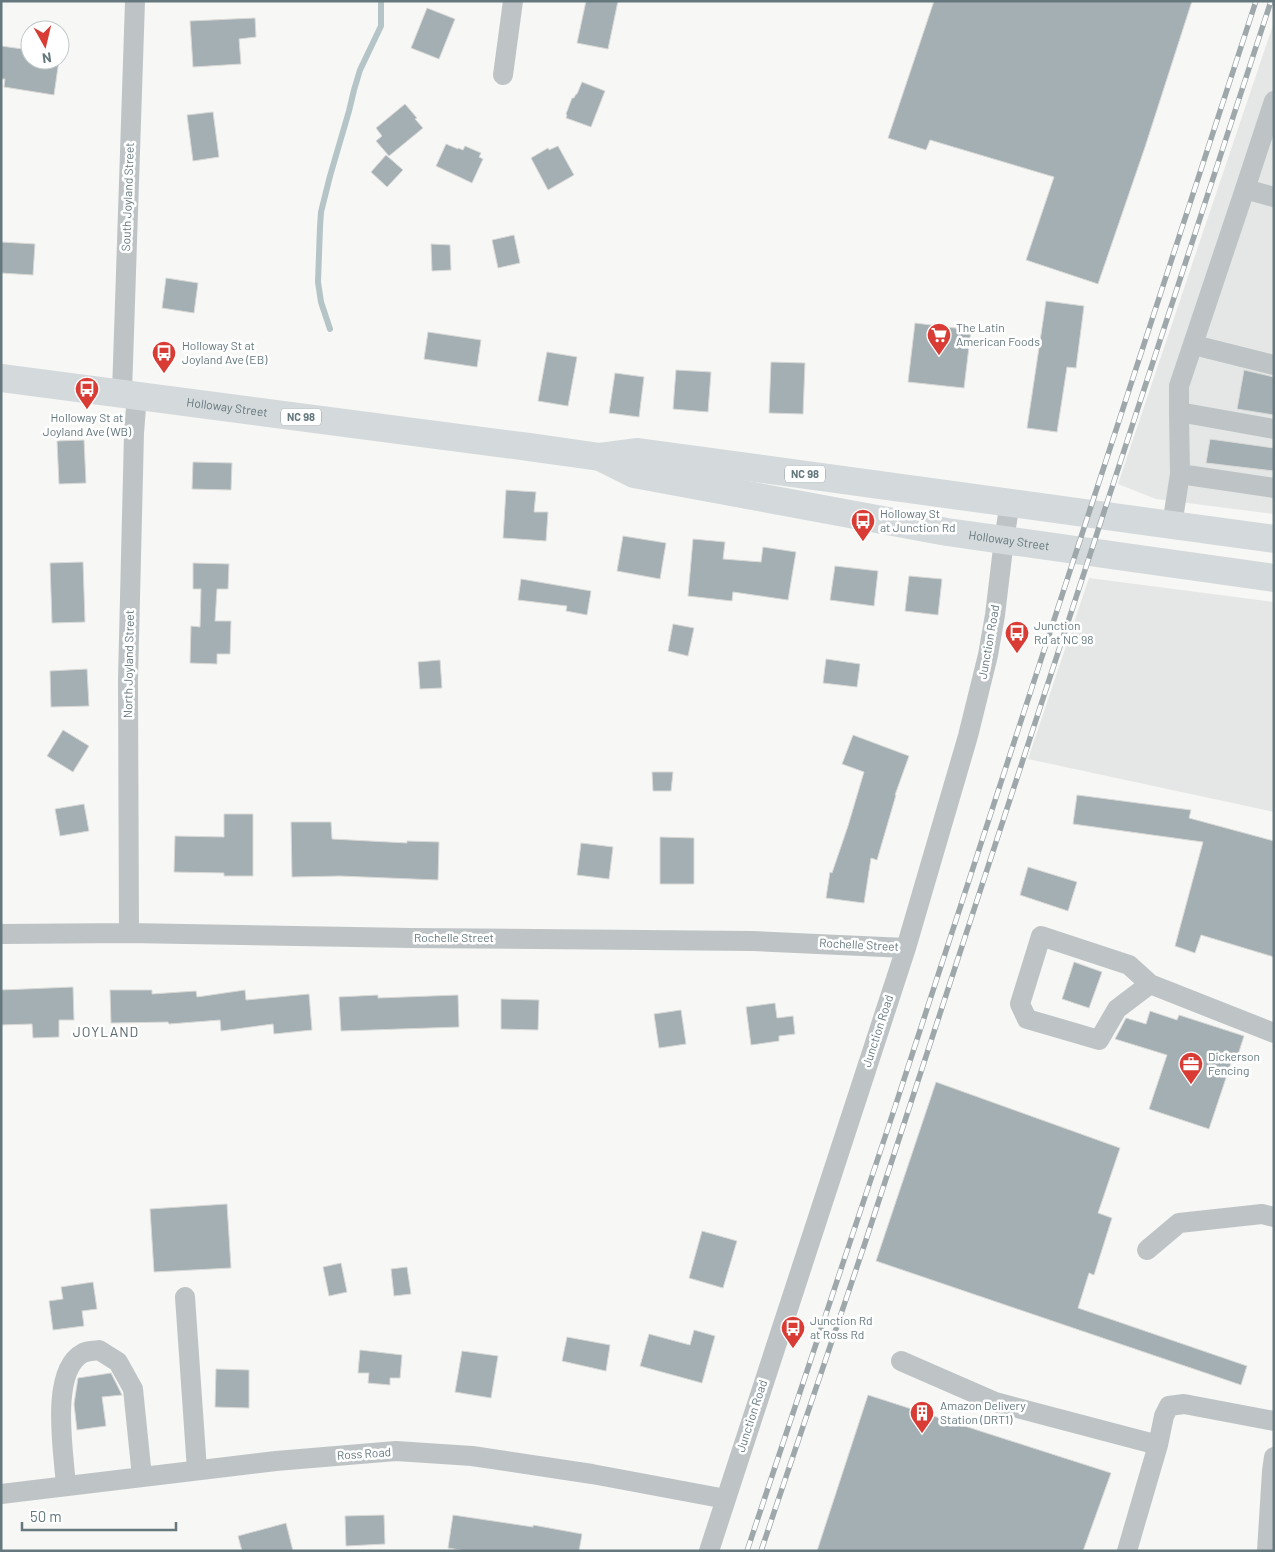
<svg xmlns="http://www.w3.org/2000/svg" width="1275" height="1552" viewBox="0 0 1275 1552" font-family="Barlow,sans-serif">
<style>
.built{fill:#e5e7e6}
.lines{fill:none;stroke-linecap:round;stroke-linejoin:round}
.stream{stroke:#b5c4c6;stroke-width:6}
.building{fill:#a3afb2;stroke:#d9d9d7}
.minor{stroke:#bec4c6;stroke-width:20}
.highway{stroke:#d4d9db;stroke-width:28}
.rail-casing{stroke:#9ea8ab;stroke-width:5.5}
.rail{stroke:#fff;stroke-width:4;stroke-dasharray:11;stroke-linecap:butt}
.labels{text-anchor:middle;stroke-width:5;stroke-linejoin:round;paint-order:stroke}
.shield{fill:#fff;stroke:#92a0a5;stroke-width:1}
.shield-label{font-size:11px;font-weight:bold;fill:#64787e}
.street-label{font-size:12px;fill:#64787e;stroke:#fff}
.poi-label{font-size:12px;fill:#64787e;stroke:#fff;text-anchor:start}
.neighbourhood-label{font-size:14px;letter-spacing:1px;fill:#56656a;stroke:#fff}
</style>
<rect width="100%" height="100%" fill="#f7f7f5"/>
<path class="built" d="M 1274,22 L 1274,514 L 1156,499 L 1118,484 Z
M 1089,578 L 1274,602 L 1274,812 L 1028,759 Z"/>
<g class="lines">
<path class="stream" d="M 330,329 L 321,302 L 318,282 L 320,227 L 321,212 L 330,176 L 349,111 L 354,90 L 360,70 L 381,26 L 381,1"/>
</g>
<path class="building" d="M 586,1 L 618,1 L 608,49 L 577,43 Z
M 934,1 L 1192,1 L 1145,147 L 1098,284 L 1026,260 L 1054,177 L 930,140 L 926,150 L 888,138 Z
M 427,8 L 455,19 L 439,59 L 411,48 Z
M 255,18 L 256,37 L 239,39 L 241,64 L 193,67 L 190,21 Z
M 1,46 L 30,50 L 30,60 L 59,60 L 54,95 L 4,87 L 5,79 L 1,79 Z
M 582,82 L 605,91 L 591,127 L 566,118 L 567,115 L 566,114 L 572,98 L 574,98 L 576,94 L 577,94 Z
M 405,104 L 417,118 L 415,119 L 423,128 L 389,156 L 376,141 L 382,136 L 376,128 Z
M 213,112 L 219,157 L 193,161 L 187,115 Z
M 446,144 L 458,149 L 458,148 L 463,150 L 465,146 L 481,153 L 479,157 L 483,159 L 472,183 L 436,166 Z
M 558,146 L 574,175 L 548,190 L 531,158 L 548,148 L 549,150 Z
M 386,155 L 403,170 L 387,187 L 371,172 Z
M 514,235 L 520,263 L 498,268 L 492,240 Z
M 1,242 L 35,244 L 33,275 L 1,273 Z
M 431,244 L 450,245 L 451,270 L 432,271 Z
M 166,278 L 198,283 L 194,313 L 162,308 Z
M 1046,301 L 1084,306 L 1076,368 L 1067,367 L 1057,432 L 1027,428 Z
M 915,323 L 971,330 L 964,388 L 908,382 Z
M 428,332 L 481,340 L 477,367 L 424,359 Z
M 547,352 L 577,357 L 568,406 L 538,401 Z
M 771,362 L 805,363 L 803,414 L 769,413 Z
M 676,370 L 711,372 L 708,412 L 673,409 Z
M 1244,370 L 1274,377 L 1274,415 L 1237,409 Z
M 615,373 L 644,377 L 639,417 L 609,413 Z
M 1210,439 L 1274,448 L 1274,471 L 1206,463 Z
M 84,440 L 86,483 L 59,484 L 57,441 Z
M 193,462 L 232,463 L 231,490 L 192,489 Z
M 506,490 L 536,492 L 534,512 L 548,512 L 546,541 L 503,538 Z
M 623,536 L 666,543 L 660,579 L 617,571 Z
M 693,539 L 725,542 L 723,559 L 761,562 L 763,547 L 796,552 L 788,600 L 733,592 L 732,601 L 688,596 Z
M 83,562 L 85,622 L 52,623 L 50,563 Z
M 193,563 L 229,564 L 228,589 L 217,589 L 215,621 L 231,621 L 230,654 L 217,654 L 217,664 L 190,663 L 191,626 L 200,627 L 201,589 L 193,589 Z
M 835,566 L 878,571 L 874,606 L 830,600 Z
M 909,576 L 942,579 L 938,615 L 905,611 Z
M 521,579 L 591,591 L 587,615 L 566,611 L 567,606 L 518,600 Z
M 673,624 L 694,628 L 688,656 L 668,651 Z
M 826,659 L 860,664 L 857,687 L 823,683 Z
M 440,660 L 442,688 L 420,689 L 418,662 Z
M 87,669 L 89,706 L 51,707 L 50,671 Z
M 63,730 L 89,746 L 73,772 L 47,756 Z
M 853,735 L 909,756 L 895,795 L 896,795 L 877,860 L 871,858 L 864,903 L 826,898 L 830,872 L 832,873 L 848,826 L 864,772 L 842,764 Z
M 652,772 L 673,772 L 671,791 L 653,791 Z
M 1077,795 L 1191,810 L 1189,818 L 1274,841 L 1274,957 L 1201,935 L 1195,953 L 1175,946 L 1203,842 L 1073,824 Z
M 84,804 L 89,831 L 60,836 L 55,809 Z
M 224,814 L 253,814 L 253,876 L 224,876 L 224,873 L 174,872 L 175,836 L 224,837 Z
M 291,822 L 331,822 L 332,839 L 407,843 L 407,841 L 439,842 L 438,880 L 340,876 L 292,877 Z
M 660,837 L 694,838 L 694,884 L 660,884 Z
M 581,843 L 613,847 L 609,879 L 577,875 Z
M 1028,867 L 1077,882 L 1068,911 L 1020,895 Z
M 1074,962 L 1102,972 L 1089,1008 L 1062,999 Z
M 73,987 L 74,1020 L 59,1020 L 59,1037 L 33,1038 L 32,1024 L 1,1025 L 1,990 Z
M 110,990 L 152,990 L 152,994 L 196,991 L 197,997 L 245,990 L 246,1000 L 309,994 L 312,1030 L 274,1034 L 273,1024 L 221,1031 L 220,1020 L 169,1024 L 168,1022 L 111,1023 Z
M 378,995 L 378,998 L 458,995 L 459,1027 L 341,1031 L 339,997 Z
M 501,999 L 539,1000 L 538,1030 L 501,1029 Z
M 775,1003 L 777,1018 L 793,1016 L 795,1034 L 779,1036 L 779,1041 L 751,1045 L 746,1007 Z
M 681,1010 L 686,1044 L 659,1048 L 654,1014 Z
M 1150,1011 L 1177,1020 L 1179,1015 L 1244,1036 L 1236,1061 L 1232,1060 L 1209,1129 L 1149,1109 L 1167,1055 L 1115,1039 L 1126,1018 L 1146,1024 Z
M 936,1082 L 1120,1148 L 1098,1213 L 1112,1218 L 1094,1275 L 1089,1273 L 1078,1308 L 1247,1366 L 1241,1385 L 876,1261 Z
M 227,1204 L 231,1268 L 154,1272 L 150,1209 Z
M 702,1231 L 737,1241 L 723,1288 L 689,1278 Z
M 341,1263 L 347,1292 L 329,1296 L 323,1267 Z
M 407,1267 L 411,1294 L 394,1296 L 391,1269 Z
M 93,1282 L 97,1309 L 82,1311 L 84,1326 L 53,1330 L 49,1301 L 63,1299 L 61,1287 Z
M 694,1330 L 715,1336 L 702,1383 L 640,1366 L 649,1334 L 690,1345 Z
M 567,1337 L 610,1345 L 606,1371 L 562,1361 Z
M 360,1350 L 402,1355 L 400,1378 L 390,1378 L 390,1385 L 368,1383 L 369,1373 L 358,1373 Z
M 462,1351 L 498,1356 L 491,1398 L 455,1392 Z
M 216,1369 L 249,1370 L 249,1408 L 215,1407 Z
M 111,1373 L 122,1395 L 102,1397 L 106,1426 L 77,1430 L 74,1404 L 78,1378 Z
M 868,1395 L 1111,1473 L 1083,1551 L 817,1551 Z
M 384,1515 L 385,1544 L 346,1546 L 345,1516 Z
M 453,1515 L 533,1527 L 533,1525 L 582,1534 L 579,1551 L 466,1551 L 448,1548 Z
M 286,1523 L 293,1551 L 242,1551 L 238,1536 Z"/>
<g class="lines">
<path class="minor" d="M 503,75 L 513,1
M 1245,189 L 1274,101
M 1194,345 L 1274,365
M 122,393 L 135,1
M 1179,412 L 1179,386 L 1245,189 L 1274,197
M 1180,474 L 1179,412 L 1274,429
M 1172,525 L 1180,474 L 1274,488
M 129,933 L 128,680 L 134,433 L 137,395
M 1,934 L 129,933 L 411,938 L 753,941 L 906,948
M 1150,984 L 1117,1009 L 1099,1040 L 1027,1019 L 1020,1004 L 1041,936 L 1129,965 L 1150,984 L 1274,1033
M 1147,1250 L 1179,1223 L 1262,1214 L 1274,1217
M 185,1297 L 197,1470
M 901,1361 L 995,1402 L 1158,1445 L 1127,1551
M 1158,1445 L 1164,1416 L 1169,1406 L 1184,1404 L 1274,1421
M 66,1486 C 64,1454 49,1371 83,1353 C 87,1351 94,1351 99,1350 L 118,1362 L 133,1389 L 142,1477
M 1,1494 L 276,1461 L 396,1451 L 472,1456 L 592,1474 L 726,1499
M 709,1551 L 906,948 L 968,736 L 988,655 L 995,615 L 1004,540 L 1010,502
M 1267,1551 L 1272,1471 L 1274,1457"/>
<g class="highway">
<path id="s1" d="M 1,378 L 529,447 L 600,457 L 638,452 L 1274,539"/>
<path id="s2" d="M 600,457 L 634,474 L 947,532 L 1274,578"/>
</g>
<defs>
<path id="rail" d="M 747,1551 L 894,1110 L 1256,1
M 761,1551 L 865,1243 L 1271,1"/>
</defs>
<use href="#rail" class="rail-casing"/>
<use href="#rail" class="rail"/>
</g>
<defs>
<symbol id="supermarket-pin" viewBox="-11 -11 22 30"><path d="M0 17L-7.5 6A9.5 9.5 0 1 1 7.5 6Z" fill="#d83c34" stroke="#fff"/><path d="M-6-5.5h2.5l.6 2H6L4.5 2H-2.5L-4.4-4H-6ZM-1.5 3.2a1.3 1.3 0 1 0 .1 0ZM3 3.2a1.3 1.3 0 1 0 .1 0Z" fill="#fff"/></symbol>
<symbol id="bus-pin" viewBox="-11 -11 22 30"><path d="M0 17L-7.5 6A9.5 9.5 0 1 1 7.5 6Z" fill="#d83c34" stroke="#fff"/><path d="M-5-6H5V4H4V6H2V4H-2V6H-4V4H-5ZM-3.5-4V0h7V-4ZM-3.5 1.2v1.5H-2V1.2ZM2 1.2v1.5H3.5V1.2Z" fill="#fff"/></symbol>
<symbol id="office-pin" viewBox="-11 -11 22 30"><path d="M0 17L-7.5 6A9.5 9.5 0 1 1 7.5 6Z" fill="#d83c34" stroke="#fff"/><path d="M-6-3h4V-5.5h4V-3h4V5H-6ZM-1-4.5V-3h2v-1.5ZM-6 0V1H6V0Z" fill="#fff"/></symbol>
<symbol id="building-pin" viewBox="-11 -11 22 30"><path d="M0 17L-7.5 6A9.5 9.5 0 1 1 7.5 6Z" fill="#d83c34" stroke="#fff"/><path d="M-4-6H4V6H1V3H-1V6H-4ZM-2.5-4.3h1.7v1.8h-1.7ZM.8-4.3h1.7v1.8H.8ZM-2.5-1h1.7V.8h-1.7ZM.8-1h1.7V.8H.8Z" fill="#fff"/></symbol>
</defs>
<g fill-rule="evenodd">
<use href="#supermarket-pin" x="925" y="321" width="28" height="38"/>
<use href="#bus-pin" x="150" y="339" width="28" height="38"/>
<use href="#bus-pin" x="73" y="375" width="28" height="38"/>
<use href="#bus-pin" x="849" y="507" width="28" height="38"/>
<use href="#bus-pin" x="1003" y="619" width="28" height="38"/>
<use href="#office-pin" x="1177" y="1050" width="28" height="38"/>
<use href="#bus-pin" x="779" y="1314" width="28" height="38"/>
<use href="#building-pin" x="908" y="1399" width="28" height="38"/>
</g>
<g class="labels">
<g class="shield">
<rect x="281" y="408.5" width="40" height="17" rx="4"/>
<rect x="785" y="465.5" width="40" height="17" rx="4"/>
</g>
<g class="shield-label">
<text x="301" y="421">NC 98</text>
<text x="805" y="478">NC 98</text>
</g>
<g class="street-label">
<text transform="translate(128 197) rotate(-88)" y="4">South Joyland Street</text>
<text dy="4" stroke="none"><textPath href="#s1" startOffset="228">Holloway Street</textPath></text>
<text dy="4" stroke="none"><textPath href="#s2" startOffset="419">Holloway Street</textPath></text>
<text transform="translate(989 642) rotate(-80)" y="4">Junction Road</text>
<text transform="translate(129 664) rotate(-89)" y="4">North Joyland Street</text>
<text x="454" y="942">Rochelle Street</text>
<text transform="translate(859 945) rotate(3)" y="4">Rochelle Street</text>
<text transform="translate(878 1031) rotate(-72)" y="4">Junction Road</text>
<text transform="translate(752 1416) rotate(-72)" y="4">Junction Road</text>
<text transform="translate(364 1454) rotate(-4)" y="4">Ross Road</text>
</g>
<g class="poi-label">
<text x="956" y="332">The Latin<tspan x="956" dy="14">American Foods</tspan></text>
<text x="182" y="350">Holloway St at<tspan x="182" dy="14">Joyland Ave (EB)</tspan></text>
<text x="87" y="422" text-anchor="middle">Holloway St at<tspan x="87" dy="14">Joyland Ave (WB)</tspan></text>
<text x="880" y="518">Holloway St<tspan x="880" dy="14">at Junction Rd</tspan></text>
<text x="1034" y="630">Junction<tspan x="1034" dy="14">Rd at NC 98</tspan></text>
<text x="1208" y="1061">Dickerson<tspan x="1208" dy="14">Fencing</tspan></text>
<text x="810" y="1325">Junction Rd<tspan x="810" dy="14">at Ross Rd</tspan></text>
<text x="940" y="1410">Amazon Delivery<tspan x="940" dy="14">Station (DRT1)</tspan></text>
</g>
<g class="neighbourhood-label">
<text x="106" y="1037">JOYLAND</text>
</g>
</g>
<rect width="1275" height="1552" fill="none" stroke="#64787e" stroke-width="5"/>
<g transform="translate(45 45) rotate(172)"><circle r="24" fill="#ffffff" stroke="#c1c9cb"/>
<path d="M0-4L9 19L0 12L-9 19Z" fill="#d83c34"/>
<text y="-8" font-size="14" font-weight="bold" text-anchor="middle" fill="#64787e">N</text>
</g>
<path d="M22 1522v8h154v-8" fill="none" stroke="#64787e" stroke-width="2.5"/>
<text x="30" y="1522" font-size="15" fill="#64787e" stroke="#ffffff" stroke-width="4" paint-order="stroke">50 m</text>
</svg>
